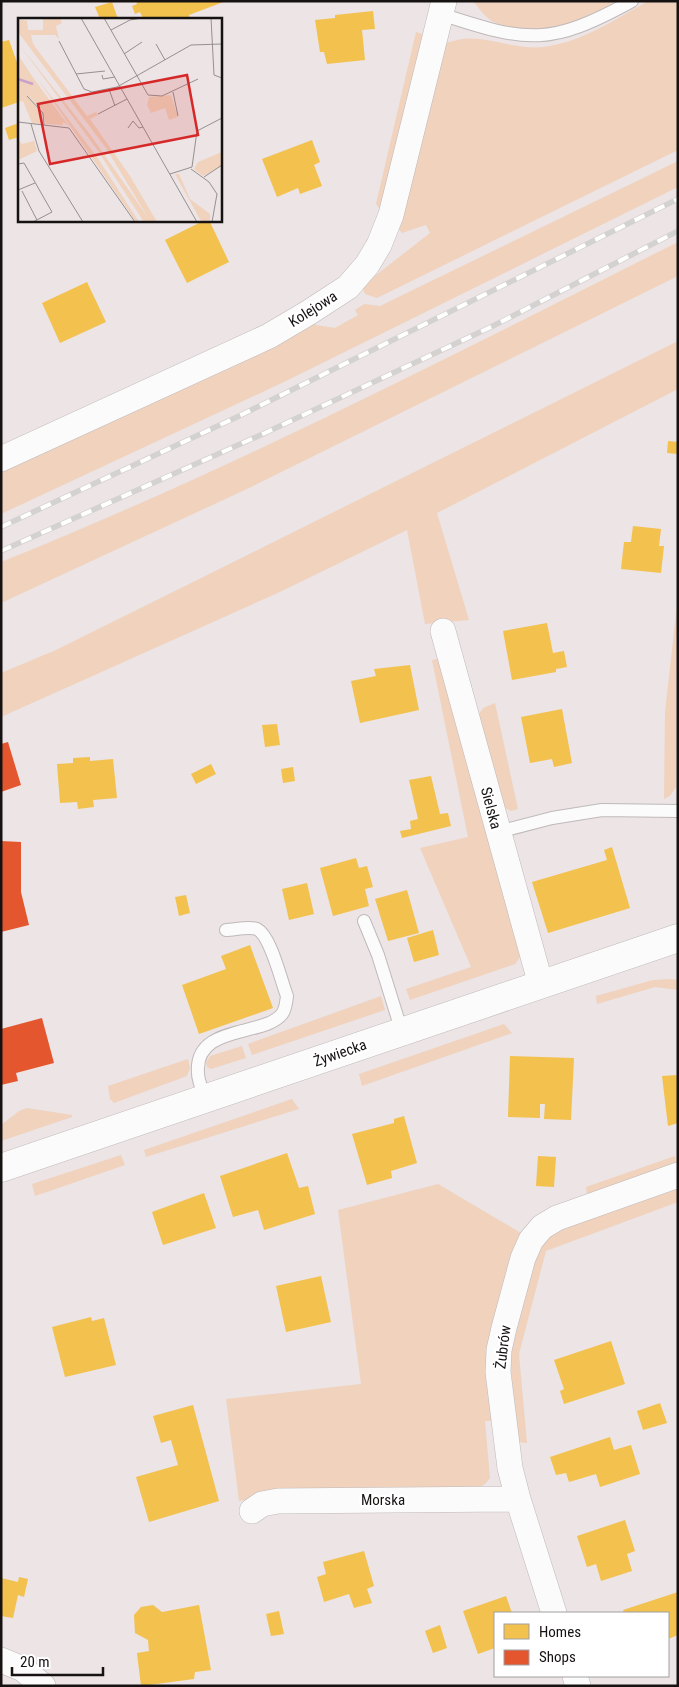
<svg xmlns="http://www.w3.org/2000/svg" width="679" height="1687" viewBox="0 0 679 1687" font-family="'Roboto Condensed',sans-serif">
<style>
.green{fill:#f0d2bd}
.homes{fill:#f2c14e}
.shops{fill:#e4572e}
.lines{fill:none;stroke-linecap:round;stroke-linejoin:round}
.lane-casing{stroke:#bfb9ba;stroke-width:14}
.street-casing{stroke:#bfb9ba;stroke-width:26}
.secondary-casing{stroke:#bfb9ba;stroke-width:29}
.lane{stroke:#fcfbfb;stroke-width:12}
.street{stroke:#fcfbfb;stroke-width:25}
.secondary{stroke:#fcfbfb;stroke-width:28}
.rail-casing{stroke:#d4d1d1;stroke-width:5.5}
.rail{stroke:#fff;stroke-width:4;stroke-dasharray:11;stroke-linecap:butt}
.labels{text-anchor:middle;stroke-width:5;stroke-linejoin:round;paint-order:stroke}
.street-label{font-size:15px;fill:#161212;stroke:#fff}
.inset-river{fill:none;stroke:#c8a2ca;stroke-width:2.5}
.inset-road{fill:none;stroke:#969091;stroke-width:1}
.view{fill:#d62828;fill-opacity:0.15;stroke:#d62828;stroke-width:2.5}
.inset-edge{fill:none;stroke:#161212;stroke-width:2.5}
</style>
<rect width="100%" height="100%" fill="#ece4e5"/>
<path class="green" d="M 473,1 L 617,1 C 578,22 536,43 492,21 C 485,17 478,7 473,1 Z
M 648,1 L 678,1 L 678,150 L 377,298 L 365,294 L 362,286 L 430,233 L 426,225 L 402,233 L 393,222 L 440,44 C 447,43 455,40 463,39 C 486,36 516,50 543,47 C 580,43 616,19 648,1 Z
M 416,32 L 425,35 L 384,214 L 376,204 Z
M 678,161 L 678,187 L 286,381 L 1,514 L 1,469 L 312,321 L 316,325 L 335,328 L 358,315 L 355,310 L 364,304 L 380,306 Z
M 678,242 L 678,276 L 247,489 L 1,603 L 1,562 C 233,469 455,354 678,242 Z
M 678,341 L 678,389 L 437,513 L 469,620 L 425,624 L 407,530 L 282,591 L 1,717 L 1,673 L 56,650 Z
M 677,605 L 676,787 L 670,796 L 664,799 L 665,712 Z
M 443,658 L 521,956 L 515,964 L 410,1000 L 406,989 L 471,967 L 420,848 L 468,837 L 432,660 Z
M 495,703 L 518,809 L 511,811 L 503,807 L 476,719 L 483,708 Z
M 670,979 L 678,980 L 678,990 L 655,987 L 597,1004 L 596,996 L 653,980 Z
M 381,996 L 385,1010 L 252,1055 L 248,1044 Z
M 504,1024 L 512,1033 L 362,1086 L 359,1074 Z
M 242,1046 L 246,1058 L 211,1069 L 207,1067 L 206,1063 L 210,1056 Z
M 188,1059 L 190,1068 L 187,1076 L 114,1103 L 110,1099 L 108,1086 Z
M 292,1099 L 299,1109 L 146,1157 L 144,1150 Z
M 27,1108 L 72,1115 L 72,1117 L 1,1141 L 1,1125 L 19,1111 Z
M 121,1155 L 125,1165 L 35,1196 L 32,1184 Z
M 675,1156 L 676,1166 L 587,1195 L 586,1187 Z
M 438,1184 L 521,1233 L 505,1276 L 493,1421 L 485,1421 L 490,1478 L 485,1484 L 472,1492 L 261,1498 L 239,1501 L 226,1399 L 361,1384 L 338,1210 Z
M 678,1186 L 678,1202 L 546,1251 L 519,1354 L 527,1443 L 516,1442 L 510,1355 L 514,1333 L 535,1249 L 550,1233 Z"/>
<path class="homes" d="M 136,1 L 226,1 L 189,15 L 190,19 L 143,19 L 140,12 L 135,14 L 132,6 L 137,4 Z
M 112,2 L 118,19 L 100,19 L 95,7 Z
M 373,11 L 375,29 L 362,30 L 365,60 L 327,64 L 324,52 L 320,52 L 315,20 L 335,18 L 335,15 Z
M 9,40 L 19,68 L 19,102 L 1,108 L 1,42 Z
M 19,123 L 19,137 L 9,140 L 5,128 Z
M 312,140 L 320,162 L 314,165 L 322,186 L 300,194 L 298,188 L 277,197 L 262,159 Z
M 205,220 L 209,220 L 229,262 L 187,283 L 165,240 Z
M 87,282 L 106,322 L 60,343 L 42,303 Z
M 668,441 L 678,442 L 678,454 L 667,453 Z
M 633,526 L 661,529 L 659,546 L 664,546 L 661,573 L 621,569 L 624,542 L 631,542 Z
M 547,623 L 553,653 L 564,651 L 567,667 L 556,669 L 556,672 L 512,680 L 503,631 Z
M 410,665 L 419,710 L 360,723 L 351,681 L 376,676 L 374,669 Z
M 562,709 L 572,763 L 554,767 L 552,759 L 530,763 L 521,717 Z
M 277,724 L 280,745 L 265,747 L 262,725 Z
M 90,757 L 90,761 L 113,759 L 117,798 L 93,800 L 94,807 L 78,809 L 77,802 L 60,803 L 57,764 L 73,763 L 73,758 Z
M 211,764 L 216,774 L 196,784 L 191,774 Z
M 293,767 L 295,781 L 283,783 L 281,769 Z
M 431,776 L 440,814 L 448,813 L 451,826 L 402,838 L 400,831 L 411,829 L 410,821 L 418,819 L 409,780 Z
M 612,847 L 630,908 L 548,933 L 532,882 L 607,860 L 604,850 Z
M 356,858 L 359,868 L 367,866 L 373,887 L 365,889 L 369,906 L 333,916 L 320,868 Z
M 307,883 L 314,914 L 289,920 L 282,889 Z
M 407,890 L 419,933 L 388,941 L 375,899 Z
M 186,895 L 190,913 L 179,916 L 175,897 Z
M 433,930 L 439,955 L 414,962 L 407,938 Z
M 250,945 L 273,1008 L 199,1034 L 182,985 L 226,969 L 221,956 Z
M 510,1056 L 574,1058 L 571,1120 L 544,1119 L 545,1104 L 540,1104 L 540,1118 L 508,1117 Z
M 678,1075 L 678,1123 L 668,1126 L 662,1076 Z
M 404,1116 L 417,1163 L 391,1171 L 392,1178 L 367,1185 L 352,1134 L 394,1123 L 394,1119 Z
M 287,1153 L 299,1188 L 308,1186 L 315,1214 L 264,1230 L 258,1210 L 233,1217 L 220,1176 Z
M 538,1156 L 556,1157 L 554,1187 L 536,1186 Z
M 204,1193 L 216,1228 L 163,1245 L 152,1212 Z
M 321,1276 L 331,1322 L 286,1332 L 276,1286 Z
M 91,1317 L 92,1321 L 104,1318 L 116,1365 L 65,1377 L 52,1327 Z
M 611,1341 L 625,1384 L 564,1404 L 560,1391 L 564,1389 L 554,1360 Z
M 660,1403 L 667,1423 L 643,1430 L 637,1411 Z
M 193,1405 L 219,1501 L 149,1522 L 136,1477 L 178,1465 L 171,1440 L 161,1443 L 153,1416 Z
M 610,1437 L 614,1450 L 631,1445 L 640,1474 L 600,1487 L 596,1474 L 569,1482 L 566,1473 L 556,1475 L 550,1457 Z
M 625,1520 L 635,1551 L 627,1554 L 632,1571 L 601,1581 L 596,1564 L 587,1567 L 577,1536 Z
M 364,1551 L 374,1586 L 367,1589 L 372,1603 L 354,1608 L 349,1594 L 324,1602 L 317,1577 L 326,1574 L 323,1562 Z
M 19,1577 L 28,1579 L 24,1597 L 18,1595 L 13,1618 L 1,1616 L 1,1578 L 18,1582 Z
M 678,1592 L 678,1635 L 668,1639 L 668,1613 L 624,1613 L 623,1610 Z
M 506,1596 L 512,1613 L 495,1613 L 495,1648 L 478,1654 L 463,1611 Z
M 153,1605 L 162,1612 L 199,1605 L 211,1670 L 195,1672 L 194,1679 L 141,1686 L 137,1653 L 149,1651 L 148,1640 L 135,1633 L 134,1615 L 141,1607 Z
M 279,1611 L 284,1634 L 271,1636 L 266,1614 Z
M 440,1625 L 447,1648 L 433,1653 L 425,1631 Z"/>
<path class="shops" d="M 8,742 L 21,785 L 1,792 L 1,744 Z
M 1,841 L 21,842 L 21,892 L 29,925 L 1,932 Z
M 42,1018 L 54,1063 L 16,1073 L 18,1081 L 1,1085 L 1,1029 Z"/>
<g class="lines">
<defs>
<path id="lane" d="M 441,14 C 528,43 550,46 632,1
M 498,832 L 552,818 L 602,810 L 678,811
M 364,921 L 378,955 L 402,1032
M 206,1099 C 203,1091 198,1082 198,1073 C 194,1024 264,1037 282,1014 C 286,1009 286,1002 287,996 C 281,981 271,936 257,929 C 249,926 234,930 226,930"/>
<path id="street" d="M 1,459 L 269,336 L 308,313 L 348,287 L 367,265 L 379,245 L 391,215 L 444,1
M 443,631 L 541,985
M 252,1511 L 262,1504 L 278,1501 L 518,1499
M 554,1613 L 518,1499 L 510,1468 L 498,1372 L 499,1350 L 504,1328 L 523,1258 L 531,1240 L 542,1227 L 557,1218 L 678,1175
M 1,1660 L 23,1669 L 43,1686
M 575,1676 L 578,1686"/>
<path id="secondary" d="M 1,1168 L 678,938"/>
</defs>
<use href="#lane" class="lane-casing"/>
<use href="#street" class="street-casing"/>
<use href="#secondary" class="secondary-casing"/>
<use href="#lane" class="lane"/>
<use href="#street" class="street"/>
<use href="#secondary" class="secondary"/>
<defs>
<path id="rail" d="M 1,527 L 237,417 L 678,199
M 1,551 L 265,433 L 493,326 L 678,231"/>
</defs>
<use href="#rail" class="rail-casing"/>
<use href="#rail" class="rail"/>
</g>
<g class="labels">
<g class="street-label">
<text transform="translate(313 309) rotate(-32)" y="5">Kolejowa</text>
<text transform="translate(491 808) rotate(75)" y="5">Sielska</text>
<text transform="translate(340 1053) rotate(-19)" y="5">Żywiecka</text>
<text transform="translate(503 1347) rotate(-83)" y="5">Żubrów</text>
<text x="383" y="1505">Morska</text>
</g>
</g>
<g transform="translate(18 18)">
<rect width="204" height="204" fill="#ece4e5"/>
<path d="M 25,0 L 42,0 L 44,5 L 38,8 L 41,21 L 37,17 L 13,17 L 15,26 L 69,98 L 78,94 L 80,97 L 72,101 L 112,158 L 139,204 L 126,204 L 78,130 L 0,25 L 71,115 L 131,201 L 88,130 L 0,14 L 0,1 L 9,3 L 10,12 L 25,12 ZM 0,37 L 16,61 L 51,108 L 45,104 L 45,107 L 28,106 L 24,92 L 8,76 L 25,96 L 22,106 L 14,105 L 5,83 L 0,84 ZM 19,60 L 79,139 L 121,204 L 118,204 ZM 153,77 L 160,99 L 151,102 L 147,90 L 133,95 L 129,87 L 131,79 ZM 15,118 L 19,133 L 0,142 L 0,121 L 4,126 L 16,123 ZM 204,134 L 204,148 L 185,158 L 176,151 L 180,144 ZM 157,156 L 161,156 L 172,181 L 192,196 L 192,204 L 183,203 Z" fill="#f0d2bd"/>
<path class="inset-river" d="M 0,61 L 15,66"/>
<path class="inset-road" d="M 63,0 L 179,204M 86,0 L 130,77 L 144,78 L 180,61M 193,0 L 196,57 L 204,60M 93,12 L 112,2 L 124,0M 41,23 L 66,71 L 74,74 L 99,69 L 173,27 L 204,26M 138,26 L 147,42M 106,36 L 124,24M 58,56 L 87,53M 84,57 L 85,61 L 97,59M 91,71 L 97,88M 155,74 L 160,98M 9,78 L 25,95 L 26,107M 80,96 L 109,81M 0,104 L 51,110 L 117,204M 13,106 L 21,133 L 65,204M 110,110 L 115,103 L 121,110 L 125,109M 0,146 L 6,145 L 34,194 L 15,204M 173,151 L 191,164 L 199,176 L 194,204M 152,156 L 174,149 L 179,113 L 204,100M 186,159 L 204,147M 0,172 L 17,165M 4,173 L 19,202"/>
<path class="view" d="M 169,57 L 180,117 L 32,146 L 20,86 Z"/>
<rect width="204" height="204" class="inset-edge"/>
</g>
<rect width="679" height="1687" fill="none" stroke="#161212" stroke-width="5"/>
<rect x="494" y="1612" width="175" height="65" fill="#ffffff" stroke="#a2a0a0"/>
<rect x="504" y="1624" width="25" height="15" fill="#f2c14e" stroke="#a2a0a0"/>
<text x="539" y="1637" font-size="15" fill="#161212">Homes</text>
<rect x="504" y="1650" width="25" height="15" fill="#e4572e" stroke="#a2a0a0"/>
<text x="539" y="1662" font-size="15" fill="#161212">Shops</text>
<path d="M12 1667v8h91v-8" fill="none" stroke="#161212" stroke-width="2.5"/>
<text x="20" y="1667" font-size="15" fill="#161212" stroke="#ffffff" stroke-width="4" paint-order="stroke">20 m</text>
</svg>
